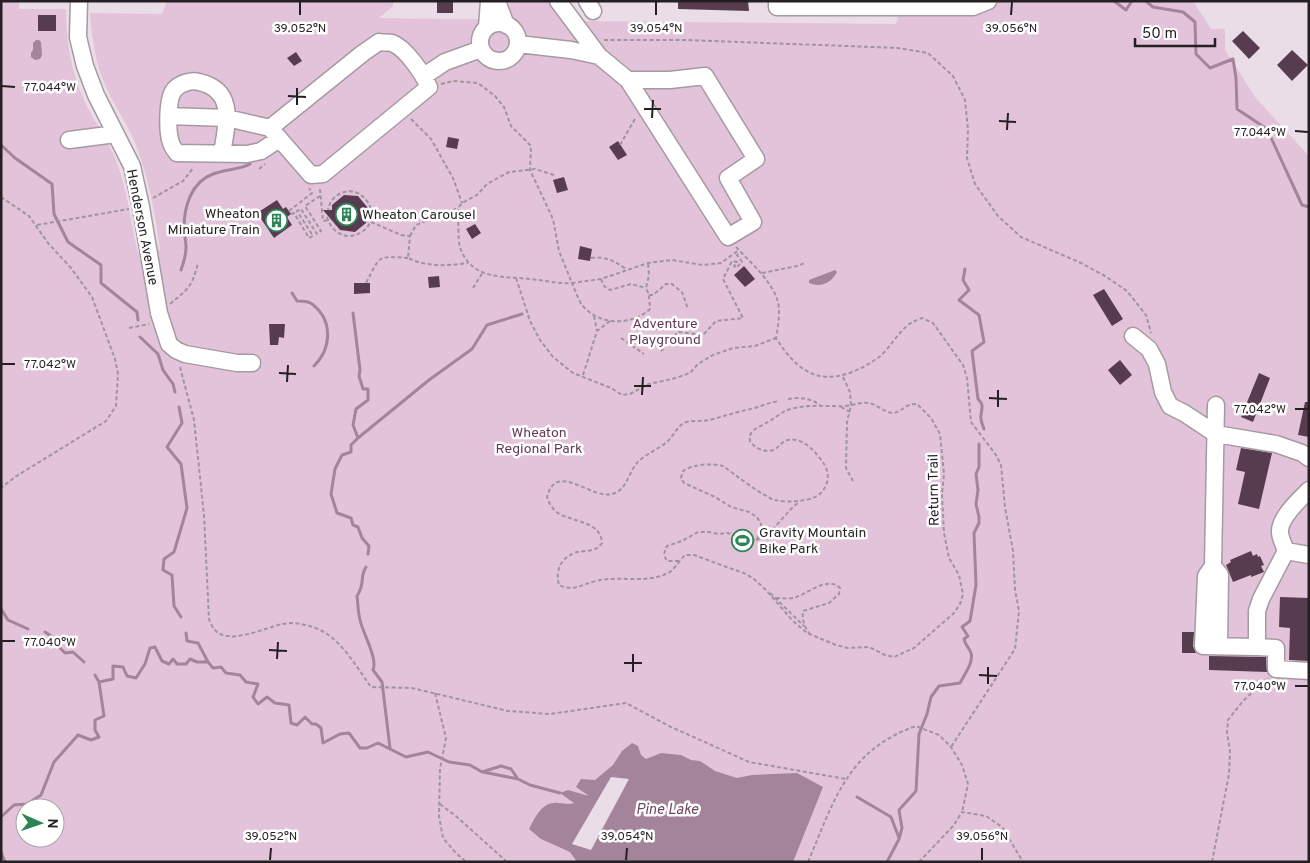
<svg xmlns="http://www.w3.org/2000/svg" width="1310" height="863" viewBox="0 0 1310 863" font-family="Overpass,sans-serif">
<style>
.green{fill:#e3c3da;fill-rule:evenodd}
.water{fill:#a4849b}
.pier{fill:#eadde7}
.lines{fill:none;stroke-linecap:round;stroke-linejoin:round}
.stream{stroke:#a4849b;stroke-width:3}
.building{fill:#573c50}
.minor-casing{stroke:#a69aa2;stroke-width:19}
.path{stroke:#9f959c;stroke-width:2;stroke-dasharray:4 2.5;stroke-linecap:butt}
.minor{stroke:#fff;stroke-width:16}
.ticks{fill:none;stroke:#241f23;stroke-width:2}
.labels{text-anchor:middle;stroke-width:5;stroke-linejoin:round;paint-order:stroke}
.poi-label{font-size:14px;fill:#241f23;stroke:#fff;text-anchor:start}
.street-label{font-size:14px;fill:#241f23;stroke:#fff}
.park-label{font-size:14px;fill:#633759;stroke:#fff}
.water-label{font-size:15px;font-style:italic;fill:#724567;stroke:#fff}
.ticks-label{font-size:12px;text-anchor:middle;fill:#241f23;stroke:#fff;stroke-width:5;stroke-linejoin:round;paint-order:stroke}
</style>
<rect width="100%" height="100%" fill="#eadde7"/>
<path class="green" d="M 1,1 L 19,1 L 19,9 L 66,9 C 66,42 71,72 85,102 C 95,123 109,141 117,163 C 128,192 131,224 138,253 L 160,249 C 155,214 149,179 136,145 C 128,125 115,107 106,87 C 95,63 92,39 90,13 L 162,14 L 167,1 L 393,1 L 393,6 L 379,18 L 509,20 L 510,1 L 568,1 L 580,21 L 896,24 L 899,14 L 975,16 L 991,10 L 994,1 L 1193,1 L 1211,29 L 1225,29 L 1225,50 L 1255,97 L 1309,156 L 1309,862 L 1,862 ZM 25,808 L 55,808 L 55,838 L 25,838 Z"/>
<path class="water" d="M 36,40 L 39,40 L 41,42 L 42,55 L 40,59 L 35,60 L 31,57 L 31,53 L 33,50 L 33,43 Z
M 835,270 L 837,272 C 831,283 821,288 809,283 L 809,280 Z
M 632,743 L 638,746 L 641,755 L 646,759 L 661,753 L 681,755 L 691,760 L 700,761 L 715,771 L 737,778 L 752,775 L 797,773 L 823,787 L 793,862 L 577,862 L 570,852 L 541,839 L 529,829 C 535,818 542,801 558,803 C 564,803 567,805 574,803 L 560,793 L 568,790 L 589,796 L 576,787 L 581,779 L 595,780 L 613,765 L 622,751 Z"/>
<path class="pier" d="M 611,777 L 629,779 L 591,850 L 572,844 Z"/>
<g class="lines">
<path class="stream" d="M 1114,1 L 1126,10 L 1132,1
M 1146,1 L 1153,7 L 1183,12 L 1195,22 L 1196,54 L 1210,68 L 1233,59 L 1236,78 L 1237,109 L 1267,129 L 1302,205 L 1309,207
M 1,145 L 15,158 L 52,184 L 54,214 L 68,242 L 101,265 L 101,283 L 137,312 L 138,320
M 965,269 L 963,280 L 969,290 L 959,300 L 979,315 L 984,342 L 972,351 L 978,399 C 984,405 982,407 981,415 C 980,420 982,424 984,429
M 181,270 C 184,262 186,255 186,247 C 186,241 184,234 184,228 C 184,207 191,182 213,174 C 225,169 239,170 250,164
M 292,293 L 297,301 C 301,301 309,301 312,304 C 333,320 332,348 314,366
M 353,313 L 360,370 L 359,376 L 363,389 L 368,389 L 368,400 L 356,409 L 353,425 L 358,438 L 351,445 L 351,452 L 342,455 L 335,469 L 331,494 L 337,513 L 351,518 L 353,525 L 358,527 L 362,538 L 369,546 L 368,554
M 140,337 L 158,354 L 163,370 L 173,384 L 175,392
M 179,407 L 182,423 L 167,447 L 181,464 L 187,508 L 174,552 L 164,559 L 163,570 L 172,575 L 174,606 L 181,617
M 358,438 L 429,380 L 472,349 L 487,325 L 522,314
M 366,567 C 359,578 366,582 357,596 C 358,604 358,612 360,620 C 363,634 378,658 373,670 L 382,682 L 390,748
M 1,609 L 8,620 L 28,629
M 45,632 L 54,638 L 54,642 L 65,653 L 73,652 L 84,662
M 186,633 L 187,641 L 198,643 L 208,662
M 95,675 L 99,682
M 483,772 L 518,779
M 857,797 L 891,817 L 899,838
M 1,817 L 14,805 L 27,804 L 41,795 L 54,762 L 78,735 L 91,740 L 99,737 L 95,730 L 95,720 L 104,716 L 99,682 L 113,679 L 113,666 L 123,667 L 127,676 L 136,678 L 145,664 L 150,648 L 155,647 L 162,661 L 169,664 L 173,659 L 177,664 L 186,664 L 190,659 L 197,662 L 208,662 L 213,668 L 221,667 L 226,673 L 240,675 L 246,682 L 258,684 L 253,697 L 258,704 L 267,697 L 275,703 L 289,705 L 291,723 L 297,725 L 305,717 L 312,724 L 316,724 L 321,728 L 323,743 L 340,734 L 349,733 L 360,748 L 367,748 L 378,743 L 406,757 L 428,752 L 449,762 L 470,765 L 482,772 L 501,766 L 511,769 L 518,779 L 530,785 L 560,793
M 1,852 L 5,862
M 887,862 L 899,839 L 902,828 L 899,810 L 916,791 L 919,734 L 927,714 L 931,697 L 939,686 L 960,683 C 964,675 974,662 971,653 C 969,647 965,645 964,639 L 968,636 L 962,627 L 970,621 L 976,585 L 974,533 L 979,523 L 979,517 L 976,504 L 978,490 L 976,474 L 979,467 L 979,444"/>
</g>
<path class="building" d="M 437,1 L 453,1 L 453,13 L 437,13 Z
M 678,1 L 748,1 L 749,11 L 678,9 Z
M 38,15 L 56,15 L 56,31 L 38,31 Z
M 1243,31 L 1260,48 L 1249,59 L 1232,41 Z
M 1292,50 L 1308,65 L 1292,81 L 1277,65 Z
M 296,52 L 302,61 L 294,66 L 287,58 Z
M 448,137 L 459,139 L 457,149 L 446,147 Z
M 618,141 L 627,155 L 618,160 L 609,147 Z
M 564,177 L 568,190 L 557,193 L 553,180 Z
M 344,195 L 358,196 L 368,208 L 366,223 L 355,232 L 340,230 L 323,210 L 332,210 L 332,205 Z
M 277,200 L 283,209 L 286,207 L 291,214 L 287,217 L 292,225 L 274,238 L 257,213 Z
M 475,224 L 481,233 L 472,239 L 466,229 Z
M 580,246 L 592,249 L 590,261 L 578,259 Z
M 744,266 L 755,279 L 745,287 L 734,275 Z
M 439,276 L 440,287 L 429,288 L 428,277 Z
M 354,283 L 370,283 L 370,293 L 354,294 Z
M 1104,289 L 1123,319 L 1112,326 L 1093,295 Z
M 269,324 L 285,324 L 284,338 L 279,337 L 278,345 L 270,345 Z
M 1120,360 L 1132,375 L 1120,385 L 1108,370 Z
M 1259,373 L 1270,378 L 1253,422 L 1241,417 Z
M 1305,402 L 1309,402 L 1309,437 L 1298,435 Z
M 1241,448 L 1272,453 L 1259,509 L 1238,504 L 1245,472 L 1236,470 Z
M 1251,551 L 1253,556 L 1257,554 L 1258,557 L 1260,556 L 1264,565 L 1261,566 L 1264,572 L 1251,577 L 1251,575 L 1233,582 L 1226,565 L 1231,562 L 1230,560 Z
M 1280,597 L 1309,598 L 1309,661 L 1289,660 L 1290,628 L 1279,627 Z
M 1182,632 L 1194,632 L 1193,646 L 1196,653 L 1182,653 Z
M 1209,656 L 1266,657 L 1267,672 L 1209,670 Z"/>
<g class="lines">
<defs>
<path id="minor" d="M 79,1 L 78,37 L 85,66 L 96,95 L 132,166 L 141,207 L 159,313 L 169,344 L 176,350 L 185,354 L 237,363 L 252,363
M 497,1 L 506,25
M 558,1 L 599,56 L 628,80 L 728,237 L 753,222 L 728,178 L 756,159 L 705,76 L 670,80 L 628,80
M 587,1 L 593,11
M 777,1 L 777,7 L 973,7 L 988,1
M480 42a19 19 0 1 1 38 0a19 19 0 1 1-38 0Z
M 487,27 L 489,1
M 379,42 C 383,43 388,42 392,43 C 406,48 423,74 429,87 L 323,174 L 311,175 L 270,128 L 363,53 Z
M 518,44 L 571,50 L 599,56
M 424,76 L 445,62 L 481,49
M 169,116 L 227,118 L 270,128
M 69,140 L 116,134
M 222,153 C 227,124 236,90 199,82 C 191,80 180,83 174,90 C 167,99 167,132 171,143 C 172,147 175,150 177,153 L 247,154 L 261,151 L 279,139
M 1133,336 L 1149,349 L 1157,364 L 1163,392 L 1170,406 L 1184,413 L 1216,434 L 1276,444 L 1302,453 L 1309,458
M 1216,405 L 1213,566 L 1206,576 L 1203,646 L 1257,647 L 1257,611 L 1261,599 L 1286,551 C 1284,545 1280,538 1280,532 C 1279,518 1300,499 1309,490
M 1286,551 L 1309,555
M 1213,566 L 1220,575 L 1219,646
M 1257,647 L 1276,648 L 1276,669 L 1309,671"/>
</defs>
<use href="#minor" class="minor-casing"/>
<path class="path" d="M 604,40 L 688,40 L 898,48 L 928,53 L 953,76 L 965,100 L 968,130 L 967,158 L 975,184 L 998,216 L 1021,237 L 1081,263 L 1105,276 L 1127,291 L 1146,315 L 1151,333
M 441,84 L 453,81 L 478,83 L 495,96 L 504,107 L 511,126 L 531,146 L 530,170 L 553,219 L 559,251 L 572,283 L 601,279 L 648,263 L 672,260 L 703,265 L 721,263 L 739,250
M 411,119 L 431,139 L 453,178 L 462,203
M 620,145 L 636,117
M 259,169 L 265,164
M 554,175 L 535,169 L 509,172 L 487,184 L 477,195 L 462,203 L 458,208 C 459,219 457,241 461,250 C 473,280 503,276 530,279 C 544,280 557,284 572,283 C 575,290 578,299 582,305 C 599,326 632,326 650,309 L 649,295 L 646,288 L 649,275 L 648,263
M 320,189 L 323,221 L 328,220
M 1,197 L 29,216 L 48,243 L 71,268 L 92,297 L 115,359 L 118,374 L 116,406 L 106,421 L 15,477 L 1,488
M 153,198 L 183,181 L 194,167
M 289,211 L 312,193 L 309,188
M 291,214 L 294,213 L 309,238 L 313,236 L 297,211 L 301,209 L 317,234 L 321,231 L 305,206 L 320,196
M 327,217 C 331,232 346,241 360,233 C 388,218 360,176 335,197 C 331,200 329,205 328,210
M 371,222 L 401,235 L 410,236 L 408,258 C 426,267 448,266 468,263
M 37,225 L 129,209
M 410,236 L 416,225 L 458,208
M 736,247 C 750,262 770,279 777,299 C 781,310 778,327 776,338 C 795,368 816,386 852,372 C 862,368 871,363 879,357 C 890,348 897,334 908,325 C 912,322 917,320 922,318 L 933,323 L 963,365 L 967,378 L 971,422 L 996,455 L 1001,465 L 1005,507 L 1013,551 L 1015,590 L 1019,611 L 1015,649 L 951,747
M 591,258 C 606,256 615,261 627,270
M 762,273 L 797,266 L 805,263
M 516,278 L 530,321 L 540,340 L 553,357 L 573,373 L 611,388 L 622,395 L 630,394 L 649,384 L 676,378 L 690,373 L 698,364 L 713,355 L 733,348 L 755,346 L 776,338
M 601,279 L 604,286 L 610,290 L 631,284 L 646,288
M 366,283 C 381,255 376,256 408,258
M 473,288 L 483,272
M 649,295 L 653,295 L 666,284 L 672,284 L 682,292 L 688,309
M 170,304 C 188,289 192,287 198,263
M 594,316 L 597,331
M 678,324 L 682,322 L 684,326 L 686,325
M 129,328 L 149,324
M 656,330 L 657,324
M 621,338 L 644,354
M 661,351 L 678,332 L 703,335 L 716,321 L 743,318 L 723,279 L 732,261 L 737,262 L 734,266 L 736,268 L 742,262 L 737,255 L 742,252
M 180,367 L 194,420 L 204,515 L 209,619 C 210,622 212,626 214,629 C 228,647 265,627 283,624 C 296,621 313,626 324,632 C 344,644 358,669 371,687 L 412,688 L 508,711 L 550,714 L 626,703 L 669,726 L 749,762 L 846,779
M 583,375 L 597,331 L 610,321
M 843,377 L 850,392 L 851,405 L 847,422 L 846,468 L 853,481
M 788,399 C 800,397 810,398 820,405
M 841,407 L 850,412
M 756,540 C 773,535 784,513 798,503
M 679,561 L 667,561 C 663,555 664,552 667,546 L 682,541 L 698,532 L 709,532 L 719,534 L 727,533 L 736,535 L 743,539 L 751,541 L 757,539 L 761,531 L 761,524 L 757,517 L 749,512 L 731,507 L 715,497 L 684,483 L 681,478 L 683,471 C 693,464 711,463 723,466 C 734,474 764,497 775,500 C 784,502 795,502 805,500 C 812,499 820,496 824,489 C 829,481 829,472 824,464 C 817,453 802,436 788,440 C 781,441 779,448 773,450 C 765,453 754,448 750,441 C 748,430 758,428 766,423 C 773,420 779,414 785,411 C 805,403 826,407 846,406 C 854,405 861,402 869,403 C 878,405 885,413 893,413 C 903,412 905,403 917,404 L 931,418 L 940,434 L 944,474 L 942,494 L 944,533 L 949,558 L 959,575 L 963,594 L 960,604 L 954,613 L 914,648 L 894,657 L 885,655 L 869,647 L 848,648 L 836,645 L 807,633 L 792,620 L 766,590
M 766,590 L 754,579 L 746,574 L 694,555 L 685,555 C 679,561 673,572 666,574 C 643,584 619,575 596,581 C 582,584 574,592 559,585 C 555,570 561,557 577,552 C 583,551 592,551 597,548 C 598,548 602,543 602,543 C 601,521 572,522 558,513 C 552,509 549,503 547,497 C 557,459 593,503 615,493 C 628,488 629,469 640,460 C 648,453 660,448 668,441 C 674,435 678,425 686,422 C 695,420 704,422 713,419 C 724,416 734,413 746,410 C 757,408 767,403 779,401
M 770,593 L 804,626
M 776,598 C 782,598 787,599 793,598 C 807,595 827,575 840,588 L 839,594 L 829,603 L 803,611 C 802,620 804,627 810,634
M 435,693 L 446,738 L 440,769 L 439,816 L 443,838 L 455,852 L 466,862
M 440,804 L 457,817 L 507,862
M 808,862 C 834,801 847,750 916,726 L 939,735 L 951,747 L 962,765 L 968,784 L 962,812
M 919,862 L 954,825 L 962,812 L 986,816 L 1002,827 L 1023,862
M 1212,862 L 1229,774 L 1230,751 L 1227,733 L 1228,720 L 1243,701 L 1268,678"/>
<use href="#minor" class="minor"/>
</g>
<path class="ticks" d="M 300,15 L 300,2M 656,15 L 656,2M 1011,15 L 1012,2M 2,86 L 15,87M 288,96 L 306,97M 297,105 L 297,88M 644,109 L 661,109M 652,118 L 653,100M 999,121 L 1016,122M 1007,130 L 1008,113M 1295,131 L 1308,132M 2,364 L 15,364M 279,373 L 296,374M 287,382 L 288,365M 634,386 L 651,386M 642,395 L 643,377M 989,398 L 1007,399M 998,407 L 998,390M 1295,409 L 1308,409M 2,641 L 15,641M 269,650 L 287,651M 277,659 L 278,642M 624,663 L 642,663M 633,672 L 633,654M 979,675 L 997,676M 988,684 L 988,667M 1295,686 L 1308,686M 270,860 L 271,848M 626,860 L 627,848M 982,860 L 982,848"/>
<defs>
<symbol id="building-ring" viewBox="-11 -11 22 22"><circle r="9.5" fill="#fff" stroke="#2e8356" stroke-width="1.5"/><path d="M-4-6H4V6H1V3H-1V6H-4ZM-2.5-4.3h1.7v1.8h-1.7ZM.8-4.3h1.7v1.8H.8ZM-2.5-1h1.7V.8h-1.7ZM.8-1h1.7V.8H.8Z" fill="#2e8356"/></symbol>
<symbol id="stadium-ring" viewBox="-11 -11 22 22"><circle r="9.5" fill="#fff" stroke="#2e8356" stroke-width="1.5"/><path d="M0-5a6.5 5 0 1 0 0 10a6.5 5 0 1 0 0-10ZM-3.5-1.8h7v3.6h-7Z" fill="#2e8356"/></symbol>
</defs>
<g fill-rule="evenodd">
<use href="#building-ring" x="334" y="202" width="25" height="25"/>
<use href="#building-ring" x="264" y="208" width="25" height="25"/>
<use href="#stadium-ring" x="730" y="528" width="25" height="25"/>
</g>
<g class="labels">
<g class="poi-label">
<text x="260" y="218" text-anchor="end">Wheaton<tspan x="260" dy="16">Miniature Train</tspan></text>
<text x="362" y="219">Wheaton Carousel</text>
<text x="759" y="537">Gravity Mountain<tspan x="759" dy="16">Bike Park</tspan></text>
</g>
<g class="street-label">
<text transform="translate(143 227) rotate(79)" y="5">Henderson Avenue</text>
<text transform="translate(933 490) rotate(-91)" y="5">Return Trail</text>
</g>
<g class="park-label">
<text x="665" y="328">Adventure<tspan x="665" dy="16">Playground</tspan></text>
<text x="539" y="437">Wheaton<tspan x="539" dy="16">Regional Park</tspan></text>
</g>
<g class="water-label">
<text x="667" y="814">Pine Lake</text>
</g>
</g>
<g class="ticks-label">
<text x="300" y="32">39.052°N</text>
<text x="656" y="32">39.054°N</text>
<text x="1011" y="32">39.056°N</text>
<text x="50" y="91">77.044°W</text>
<text x="1260" y="136">77.044°W</text>
<text x="50" y="368">77.042°W</text>
<text x="1260" y="413">77.042°W</text>
<text x="50" y="646">77.040°W</text>
<text x="1260" y="690">77.040°W</text>
<text x="271" y="840">39.052°N</text>
<text x="627" y="840">39.054°N</text>
<text x="982" y="840">39.056°N</text>
</g>
<rect width="1310" height="863" fill="none" stroke="#241f23" stroke-width="5"/>
<g transform="translate(40 823) rotate(92)"><circle r="24" fill="#ffffff" stroke="#a7a5a7"/>
<path d="M0-4L9 19L0 12L-9 19Z" fill="#2e8356"/>
<text y="-8" font-size="14" font-weight="bold" text-anchor="middle" fill="#241f23">N</text>
</g>
<path d="M1135 38v8h80v-8" fill="none" stroke="#241f23" stroke-width="2.5"/>
<text x="1142" y="38" font-size="15" fill="#241f23" stroke="#ffffff" stroke-width="4" paint-order="stroke">50 m</text>
</svg>
